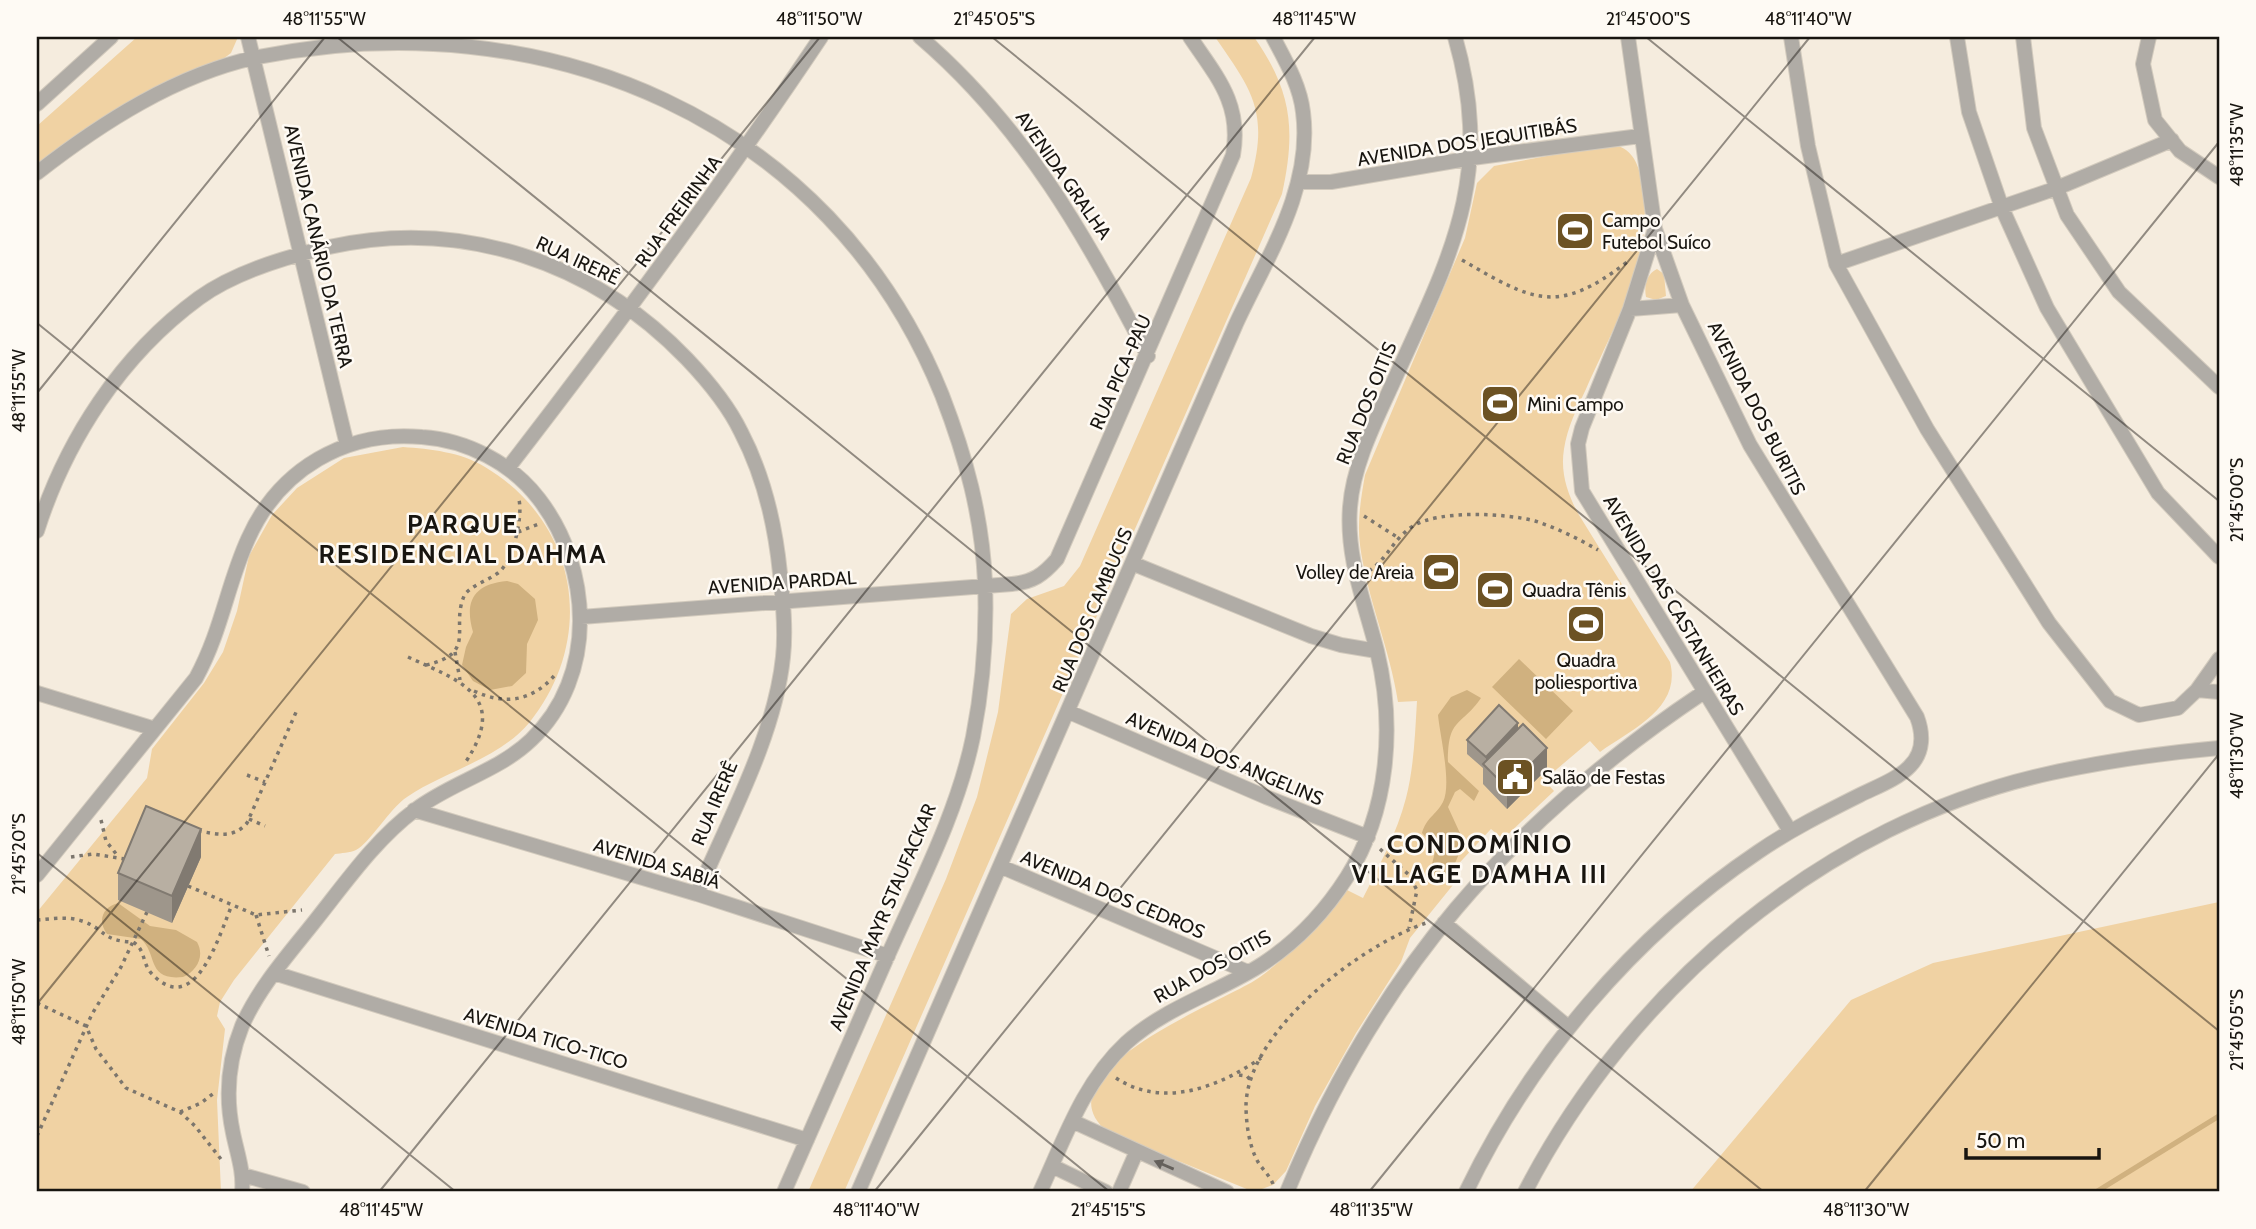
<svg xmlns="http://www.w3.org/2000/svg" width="2256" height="1229" viewBox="0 0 2256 1229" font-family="Cabin,sans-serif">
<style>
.green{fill:#f0d2a3}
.water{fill:#d0b17f}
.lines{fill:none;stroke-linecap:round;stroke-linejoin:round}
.stream{stroke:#d0b17f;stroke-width:5}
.street-casing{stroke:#d2cabd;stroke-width:16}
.path{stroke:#7c766d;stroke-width:3.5;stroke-dasharray:3.5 5;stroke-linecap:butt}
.street{stroke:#b0aca6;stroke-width:14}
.wall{fill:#9e968b}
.shaded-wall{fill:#817a71}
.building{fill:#b8afa2;stroke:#817a71;stroke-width:2}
.oneway{fill:#64605b}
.ticks{fill:none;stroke:#181510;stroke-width:2;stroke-opacity:0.45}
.labels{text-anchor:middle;stroke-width:5;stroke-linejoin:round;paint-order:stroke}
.street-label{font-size:19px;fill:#181510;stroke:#fefaf4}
.poi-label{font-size:19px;fill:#181510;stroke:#fefaf4;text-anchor:start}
.district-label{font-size:26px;font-weight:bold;letter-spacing:2px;fill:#181510;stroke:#fefaf4}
.neatline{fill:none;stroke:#181510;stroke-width:2.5}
.ticks-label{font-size:18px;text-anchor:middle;fill:#181510}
</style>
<rect width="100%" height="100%" fill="#f5ecde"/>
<path class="green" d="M 137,37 L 238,37 L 231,53 L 223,59 C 155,87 92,117 37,166 L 37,126 Z
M 1215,37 L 1254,37 C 1292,91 1296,130 1282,194 L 844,1192 L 808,1192 L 946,879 L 977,797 L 998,712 L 1011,614 L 1027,599 L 1064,586 L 1080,566 L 1251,178 C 1269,112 1252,90 1215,37 Z
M 1611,144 C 1632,148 1638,162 1642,182 C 1656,257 1615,323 1586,389 C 1577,408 1567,428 1564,449 C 1560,473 1568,495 1579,515 L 1670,662 C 1682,708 1632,729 1600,752 L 1590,741 L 1544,780 L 1554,791 L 1503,839 L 1491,829 L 1450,873 L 1457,880 L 1410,938 L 1401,962 L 1356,1033 L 1315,1106 L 1286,1171 L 1273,1185 L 1254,1192 L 1108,1132 C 1033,1072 1231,999 1260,977 C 1294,952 1320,922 1347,890 L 1363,898 C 1379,866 1397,833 1406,798 C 1414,767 1415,734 1417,701 L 1398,702 C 1390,649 1367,598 1360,545 C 1357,521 1361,498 1365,475 L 1465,238 L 1477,183 L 1494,166 Z
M 1657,269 L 1664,274 L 1666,296 L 1656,300 L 1646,297 C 1644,287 1646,274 1657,269 Z
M 403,447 C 430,449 461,452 485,467 C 579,523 597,639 529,723 C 499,759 445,771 407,797 C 390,808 369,844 356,850 C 350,853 341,853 335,854 L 234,980 L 220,1002 L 217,1016 L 225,1029 L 217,1100 L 221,1192 L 37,1192 L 37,912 L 147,778 L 152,749 L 204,683 L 223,652 L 237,611 L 249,556 L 272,515 L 297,488 L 344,458 Z
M 2219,902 L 2219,1192 L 1690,1192 L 1851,1000 L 1933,963 Z"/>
<path class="water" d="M 507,581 L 518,584 L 535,599 L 538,620 L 527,644 L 526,673 L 512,686 L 490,690 L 473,681 L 462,665 L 466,647 L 473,632 C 464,601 474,584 507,581 Z
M 1519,659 L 1573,711 L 1546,739 L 1492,687 Z
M 1467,690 L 1481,698 C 1460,728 1448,717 1448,762 L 1479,791 L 1474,801 L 1460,789 L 1455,792 L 1448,807 L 1464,842 L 1453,868 L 1441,877 L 1429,876 L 1436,848 L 1422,833 C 1426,818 1436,815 1443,802 C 1452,784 1440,736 1438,715 L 1451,697 Z
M 118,903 L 150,926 L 176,930 L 197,942 C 205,956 197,971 183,977 C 146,981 158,954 141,939 L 107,934 C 97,920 103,907 118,903 Z"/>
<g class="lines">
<path class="stream" d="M 2096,1192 L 2219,1116"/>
<defs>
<path id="street" d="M 248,37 L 347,445
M 920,37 C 1023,125 1087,237 1148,356
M 1791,37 L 1808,146 L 1836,264 L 1927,429 L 2049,623 L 2110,701 L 2139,715 L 2178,708 L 2197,690 L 2219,659
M 1957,37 L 1969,112 L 2002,208 L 2047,308 L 2158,493 L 2219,557
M 2023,37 L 2034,128 L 2067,215 L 2119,292 L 2219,387
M 2149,37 L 2143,64 L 2155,120 L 2180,151 L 2219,177
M 37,104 L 111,37
M 37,173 C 101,123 177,74 258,57 C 543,0 830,117 942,395 C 966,457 982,516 985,582 C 987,634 983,686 973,737 C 957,815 917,889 885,962 C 851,1038 818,1115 784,1192
M 1299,182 L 1331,182 L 1472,158 L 1640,136
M 1655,229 L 1630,309 L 1582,428 L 1578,444 L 1582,491 L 1790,831
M 1836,264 L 2057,188 L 2172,140
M 1630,309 L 1682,305
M 508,468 C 617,327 722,185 821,37
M 37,531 C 66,440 121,355 199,298 C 235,272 285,257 329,247 C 461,217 594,262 687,359 C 707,380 728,405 741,432 C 764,476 775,523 780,573 C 783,600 786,630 783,657 C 775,736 728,821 697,894
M 1134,564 L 1311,636 L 1341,645 L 1377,651
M 581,617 L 1012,584 C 1033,582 1043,575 1057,559 L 1233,155 C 1242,104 1217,77 1190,37
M 2197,690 L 2219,692
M 37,693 L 155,729
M 1069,712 L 1266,797 L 1368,837
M 414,810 L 697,894 L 888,956
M 1002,867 L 1248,972
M 37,875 L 196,678 C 222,630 227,585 248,539 C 279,469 346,430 422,437 C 466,440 512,463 539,499 C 592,568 598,676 531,740 C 499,771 450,783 415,810 C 376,839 346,882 315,921 C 289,954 259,987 242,1026 C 228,1061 225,1096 233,1133 C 237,1153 244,1171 242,1192
M 1444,923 L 1568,1027
M 274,973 L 807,1140
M 1072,1121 L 1227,1192
M 1052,1166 L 1106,1192
M 243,1175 L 303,1192
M 858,1192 L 1236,324 C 1267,257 1313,188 1303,112 C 1300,85 1285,60 1273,37
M 1040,1192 C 1064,1140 1083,1083 1126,1043 C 1167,1006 1220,992 1264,963 C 1297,941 1326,910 1347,877 C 1389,811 1395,725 1377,651 C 1365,603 1346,558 1350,507 C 1353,466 1374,424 1391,387 C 1448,260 1496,180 1455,37
M 1119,1192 L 1136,1153
M 1287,1192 C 1377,973 1508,823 1704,692
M 1466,1192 C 1531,1057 1633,936 1758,852 C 1790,830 1824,813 1860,795 C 1876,787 1898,779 1910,766 C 1924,752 1923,733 1917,717 L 1750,445 L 1682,305 L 1655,229 L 1628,37
M 1525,1192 C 1630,989 1824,822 2051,773 C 2106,761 2163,753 2219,748"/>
</defs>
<use href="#street" class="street-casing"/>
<path class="path" d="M 1462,260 C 1533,301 1557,316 1627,262
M 1364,516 L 1397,537
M 518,532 L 539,524
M 1369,571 C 1389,557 1393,539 1413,526 C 1439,510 1505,513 1535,521 C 1557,528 1579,539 1598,550
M 455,652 L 460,680
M 408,657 C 460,681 510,696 465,763
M 426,665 C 479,653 449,627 465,594 C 474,584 487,581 498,573 C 513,562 523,517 519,500
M 474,691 C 504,705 531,702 554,676
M 247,775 L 265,782
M 249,819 L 265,826
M 101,820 L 106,841 L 117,855
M 198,831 C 218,834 233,839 247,823 L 297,710
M 1380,849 L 1408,874 L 1417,890 L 1409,928
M 71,857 L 93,854 L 125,859
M 188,886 L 256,915 L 302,910
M 256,915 L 269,956
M 37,920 C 52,919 68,916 82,921 C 106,929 101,941 133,942 C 146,950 142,964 152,974 C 196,1020 220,932 232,905
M 37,1003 L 86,1026 L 96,1049 L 126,1088 L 180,1112 L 195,1126 L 224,1163
M 1239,1075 L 1247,1076 L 1252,1082
M 1116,1078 C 1163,1109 1219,1087 1261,1058
M 180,1112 L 201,1103 L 214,1093
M 37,1136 L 92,1014 L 121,967 L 147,912
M 1273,1184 C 1270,1176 1263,1170 1258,1162 C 1249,1146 1246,1123 1246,1105 C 1248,1030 1361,945 1426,923"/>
<use href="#street" class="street"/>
</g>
<path class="wall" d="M 1518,729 L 1547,769 L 1507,809 L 1483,784 L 1483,768 L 1467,754 L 1467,740 Z
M 201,857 L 172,923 L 118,900 L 118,873 Z"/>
<path class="shaded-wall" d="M 1518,723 L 1518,737 L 1486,767 L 1486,757 Z
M 1547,748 L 1547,769 L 1507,809 L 1507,788 Z
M 201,829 L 201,857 L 172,923 L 172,896 Z"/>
<path class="building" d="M 1499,705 L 1518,723 L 1486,757 L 1467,740 Z
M 1523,724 L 1547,748 L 1507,788 L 1483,764 Z
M 146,806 L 201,829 L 172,896 L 118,873 Z"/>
<defs><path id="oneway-solid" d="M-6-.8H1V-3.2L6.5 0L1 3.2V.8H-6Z" transform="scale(1.75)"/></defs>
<use class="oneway" href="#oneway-solid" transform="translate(1164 1165) rotate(-157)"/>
<path class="ticks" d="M 337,37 L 1764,1192M 992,37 L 2219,1031M 1646,37 L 2219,501M 37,323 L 1110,1192M 37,393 L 325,37M 37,853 L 456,1192M 37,1004 L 820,37M 379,1192 L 1315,37M 874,1192 L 1810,37M 1369,1192 L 2219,142M 1864,1192 L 2219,754"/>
<defs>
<symbol id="stadium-square" viewBox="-11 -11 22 22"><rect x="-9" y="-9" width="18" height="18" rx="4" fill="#6c5223" stroke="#fefaf4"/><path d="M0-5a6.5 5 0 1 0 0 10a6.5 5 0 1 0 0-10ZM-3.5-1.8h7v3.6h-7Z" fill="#fff"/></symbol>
<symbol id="civic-square" viewBox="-11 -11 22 22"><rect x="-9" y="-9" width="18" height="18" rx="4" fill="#6c5223" stroke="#fefaf4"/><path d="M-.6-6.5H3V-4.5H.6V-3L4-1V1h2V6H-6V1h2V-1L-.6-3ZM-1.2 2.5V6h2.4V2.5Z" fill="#fff"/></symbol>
</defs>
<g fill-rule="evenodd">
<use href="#stadium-square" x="1553" y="209" width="44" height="44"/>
<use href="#stadium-square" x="1478" y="382" width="44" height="44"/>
<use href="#stadium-square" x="1419" y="550" width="44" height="44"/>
<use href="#stadium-square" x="1473" y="568" width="44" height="44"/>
<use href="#stadium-square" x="1564" y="602" width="44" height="44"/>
<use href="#civic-square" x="1493" y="755" width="44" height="44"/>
</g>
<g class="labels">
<g class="street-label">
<text transform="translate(1467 142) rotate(-9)" y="7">AVENIDA DOS JEQUITIBÁS</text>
<text transform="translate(1064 175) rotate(55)" y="7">AVENIDA GRALHA</text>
<text transform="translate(678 211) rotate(-54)" y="7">RUA FREIRINHA</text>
<text transform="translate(319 246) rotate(77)" y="7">AVENIDA CANÁRIO DA TERRA</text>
<text transform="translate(578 260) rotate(25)" y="7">RUA IRERÊ</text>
<text transform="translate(1120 372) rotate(-66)" y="7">RUA PICA-PAU</text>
<text transform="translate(1366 403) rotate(-68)" y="7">RUA DOS OITIS</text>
<text transform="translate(1757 408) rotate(63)" y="7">AVENIDA DOS BURITIS</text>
<text transform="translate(782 582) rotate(-4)" y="7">AVENIDA PARDAL</text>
<text transform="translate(1674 605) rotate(59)" y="7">AVENIDA DAS CASTANHEIRAS</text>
<text transform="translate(1092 610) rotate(-67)" y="7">RUA DOS CAMBUCIS</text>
<text transform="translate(1225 758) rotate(23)" y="7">AVENIDA DOS ANGELINS</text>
<text transform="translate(714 803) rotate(-67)" y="7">RUA IRERÊ</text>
<text transform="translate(657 863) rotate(17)" y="7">AVENIDA SABIÁ</text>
<text transform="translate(1113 894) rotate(23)" y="7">AVENIDA DOS CEDROS</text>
<text transform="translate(882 917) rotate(-67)" y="7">AVENIDA MAYR STAUFACKAR</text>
<text transform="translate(1212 966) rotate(-29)" y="7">RUA DOS OITIS</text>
<text transform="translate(546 1038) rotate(17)" y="7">AVENIDA TICO-TICO</text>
</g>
<g class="poi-label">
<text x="1602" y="227">Campo<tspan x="1602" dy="22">Futebol Suíco</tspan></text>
<text x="1527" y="411">Mini Campo</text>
<text x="1414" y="579" text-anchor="end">Volley de Areia</text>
<text x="1522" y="597">Quadra Tênis</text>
<text x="1586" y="667" text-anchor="middle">Quadra<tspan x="1586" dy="22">poliesportiva</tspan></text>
<text x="1542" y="784">Salão de Festas</text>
</g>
<g class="district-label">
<text x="463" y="533">PARQUE<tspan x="463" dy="30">RESIDENCIAL DAHMA</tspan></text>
<text x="1480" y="853">CONDOMÍNIO<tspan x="1480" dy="30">VILLAGE DAMHA III</tspan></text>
</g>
</g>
<rect width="2256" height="1229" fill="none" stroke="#fefaf4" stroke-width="77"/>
<path d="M1966 1148v10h133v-10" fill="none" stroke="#181510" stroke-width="3.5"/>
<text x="1976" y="1148" font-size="21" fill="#181510" stroke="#fefaf4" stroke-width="5" paint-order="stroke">50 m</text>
<rect x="38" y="38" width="2180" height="1152" class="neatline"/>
<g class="ticks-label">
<text x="324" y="25">48°11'55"W</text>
<text x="819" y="25">48°11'50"W</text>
<text x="994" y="25">21°45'05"S</text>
<text x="1314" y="25">48°11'45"W</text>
<text x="1648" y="25">21°45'00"S</text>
<text x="1808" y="25">48°11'40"W</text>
<text transform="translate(2237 145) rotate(-90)" y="6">48°11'35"W</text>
<text transform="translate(19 391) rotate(-90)" y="6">48°11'55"W</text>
<text transform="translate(2237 500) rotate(-90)" y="6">21°45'00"S</text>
<text transform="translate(2237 756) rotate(-90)" y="6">48°11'30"W</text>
<text transform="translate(19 854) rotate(-90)" y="6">21°45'20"S</text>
<text transform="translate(19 1002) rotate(-90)" y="6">48°11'50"W</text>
<text transform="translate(2237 1030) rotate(-90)" y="6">21°45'05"S</text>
<text x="381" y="1216">48°11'45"W</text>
<text x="876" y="1216">48°11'40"W</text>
<text x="1108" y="1216">21°45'15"S</text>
<text x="1371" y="1216">48°11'35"W</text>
<text x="1866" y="1216">48°11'30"W</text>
</g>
</svg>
